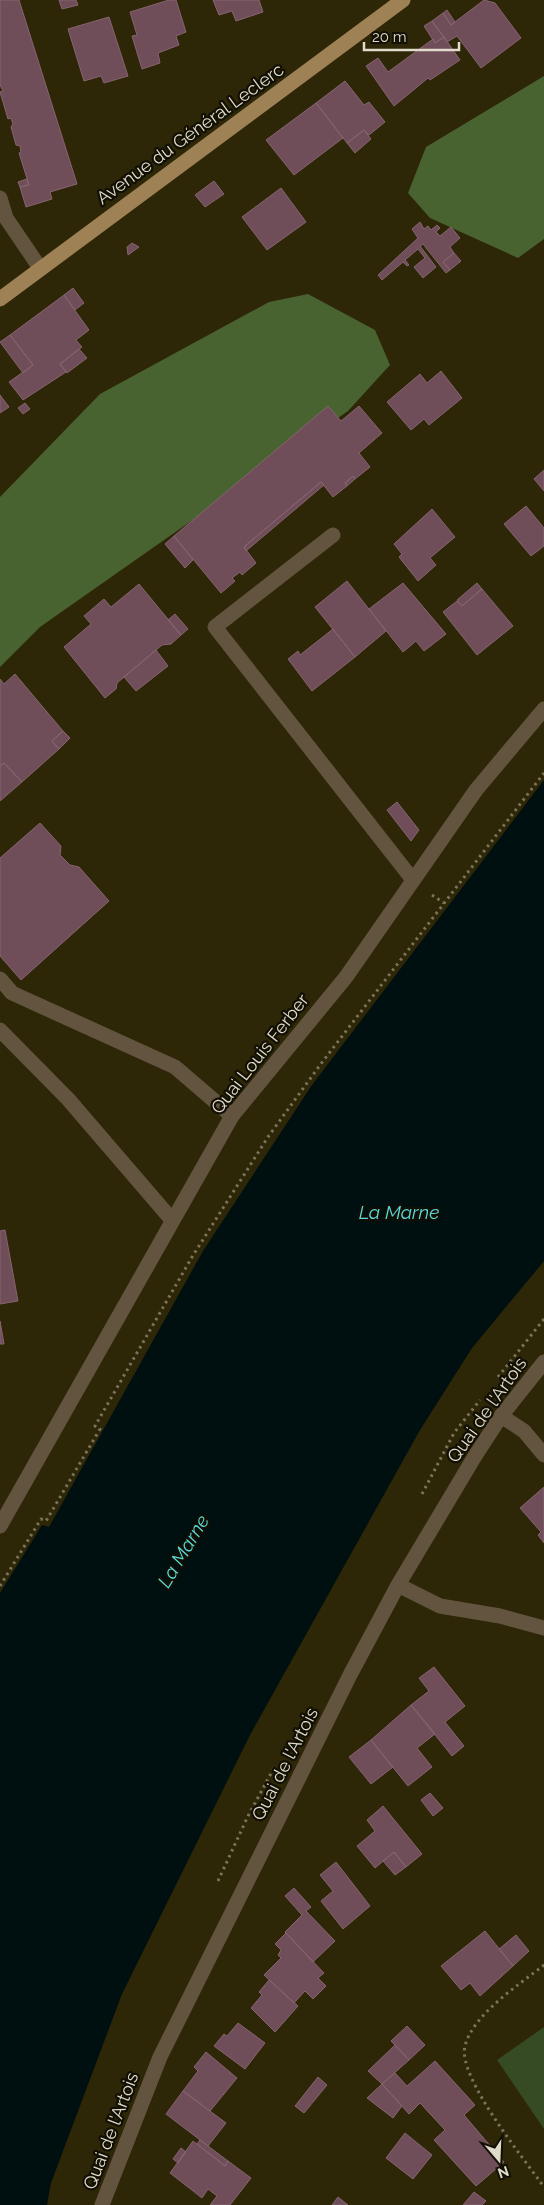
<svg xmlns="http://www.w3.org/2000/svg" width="544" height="2205" viewBox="0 0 544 2205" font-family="Raleway,sans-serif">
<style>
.green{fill:#364a23}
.forest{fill:#496330}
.water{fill:#000f10}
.building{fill:#6f4e5a;stroke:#866470}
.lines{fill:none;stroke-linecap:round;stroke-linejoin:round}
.path{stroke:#7b745b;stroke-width:3;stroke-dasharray:2.5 4;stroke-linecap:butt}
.minor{stroke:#635440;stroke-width:15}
.major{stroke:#9f8156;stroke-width:15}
.labels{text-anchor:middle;stroke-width:4.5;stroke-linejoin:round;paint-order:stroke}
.street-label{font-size:18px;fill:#e0dbca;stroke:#120f04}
.water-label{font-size:19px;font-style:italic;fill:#5bdbdc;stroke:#120f04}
</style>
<rect width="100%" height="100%" fill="#2d2607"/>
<path class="green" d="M 544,2027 L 544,2129 L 497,2060 Z"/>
<path class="forest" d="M 544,76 L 544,239 L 518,258 L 430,218 L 408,193 L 426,147 Z
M 308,294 L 375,330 L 390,365 L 348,411 L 40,627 L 0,667 L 0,497 L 100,394 L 269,302 Z"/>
<path class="water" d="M 544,780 L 544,1261 L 472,1348 L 420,1430 L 250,1735 L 122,1994 L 51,2183 L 47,2205 L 0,2205 L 0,1593 L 42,1525 L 49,1527 L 203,1251 L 312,1085 Z"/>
<path class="building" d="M 0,0 L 19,0 L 77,184 L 50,192 L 52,199 L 26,207 L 20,187 L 29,185 L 19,153 L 21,152 L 20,146 L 16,145 L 11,127 L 13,124 L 11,118 L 8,119 L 0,92 L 3,91 L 0,85 Z
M 59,0 L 76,0 L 78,5 L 62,9 Z
M 169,0 L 176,0 L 186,32 L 176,36 L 179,45 L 158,53 L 160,63 L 142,69 L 132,36 L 137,35 L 130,12 Z
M 213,0 L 259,0 L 263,12 L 236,21 L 232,11 L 219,15 Z
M 484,0 L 495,3 L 521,38 L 481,68 L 457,36 L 447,42 L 432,21 L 443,13 L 451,25 Z
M 447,10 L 455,22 L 451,25 L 443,13 Z
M 109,17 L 128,76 L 104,83 L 101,76 L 84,81 L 68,29 Z
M 432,21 L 444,37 L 435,43 L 424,26 Z
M 444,37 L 460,60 L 430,80 L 428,78 L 394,106 L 366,66 L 378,58 L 388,72 L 433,39 L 435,43 Z
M 345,81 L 364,105 L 369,102 L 385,122 L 369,135 L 364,130 L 347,143 L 316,103 Z
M 316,103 L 343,138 L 294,175 L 266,140 Z
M 364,130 L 371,139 L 355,153 L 347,143 Z
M 27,179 L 29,185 L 20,187 L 18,182 Z
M 214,181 L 224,194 L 205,207 L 195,195 Z
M 281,188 L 306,222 L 267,250 L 242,217 Z
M 420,222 L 424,229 L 428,226 L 431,230 L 437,225 L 440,228 L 436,232 L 440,236 L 451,227 L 460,238 L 450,247 L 454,253 L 443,262 L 450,270 L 446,273 L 423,244 L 420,246 L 436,267 L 423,278 L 414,267 L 425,258 L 418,249 L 405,260 L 409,265 L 407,266 L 403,262 L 382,280 L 378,275 L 418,238 L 412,229 Z
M 132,243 L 139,247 L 128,255 L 127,247 Z
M 454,253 L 461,261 L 450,270 L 443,262 Z
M 73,288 L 84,303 L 75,310 L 64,295 Z
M 64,295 L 89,330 L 76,340 L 82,347 L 60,364 L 66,372 L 23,400 L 9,382 L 33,365 L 10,335 Z
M 10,335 L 33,365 L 23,373 L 0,342 Z
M 79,349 L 87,358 L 67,373 L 60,364 Z
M 441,371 L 462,398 L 429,425 L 424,419 L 411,430 L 387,402 L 420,374 L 427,383 Z
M 0,395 L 9,407 L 0,413 Z
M 25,403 L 30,409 L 23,414 L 18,408 Z
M 328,406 L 341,421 L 359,406 L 382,433 L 359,453 L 370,467 L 355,479 L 353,476 L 345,483 L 347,486 L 333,497 L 321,482 L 296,503 L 244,547 L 256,563 L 242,575 L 240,572 L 232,578 L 235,581 L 221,593 L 174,536 Z
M 544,470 L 544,491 L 534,479 Z
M 353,476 L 355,479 L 347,486 L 345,483 Z
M 321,482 L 324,485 L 246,551 L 244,547 Z
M 526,506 L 544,528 L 544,546 L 531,556 L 504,524 Z
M 432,509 L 455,537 L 430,558 L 436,565 L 418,581 L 399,557 L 402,554 L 394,544 Z
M 174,536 L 193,560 L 185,568 L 165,544 Z
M 347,581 L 386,631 L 355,657 L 315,607 Z
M 403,583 L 446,634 L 424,651 L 416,641 L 403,652 L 369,609 Z
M 477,583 L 482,589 L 462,606 L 457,600 Z
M 139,584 L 181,635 L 171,644 L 162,645 L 117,683 L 116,689 L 105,698 L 64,647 L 91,624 L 84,616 L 104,599 L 111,607 Z
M 482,589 L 513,626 L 477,655 L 443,612 L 457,601 L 462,606 Z
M 175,614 L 188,629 L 181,635 L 168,620 Z
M 333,629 L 355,657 L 312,691 L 288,659 L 298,651 L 300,655 Z
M 156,650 L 168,666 L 136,691 L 124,677 Z
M 15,674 L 63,731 L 52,741 L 59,749 L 22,782 L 4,763 L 0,766 L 0,679 L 4,684 Z
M 63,731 L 70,738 L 59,749 L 52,741 Z
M 4,763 L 22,782 L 0,801 L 0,766 Z
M 397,802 L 419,830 L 411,841 L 387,810 Z
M 40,823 L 61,846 L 60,855 L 70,865 L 79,867 L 109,901 L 21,980 L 0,956 L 0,858 Z
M 5,1230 L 18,1301 L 0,1304 L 0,1231 Z
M 0,1321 L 4,1344 L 0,1344 Z
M 544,1487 L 544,1543 L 538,1535 L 541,1532 L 520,1508 Z
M 434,1667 L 465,1706 L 445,1722 L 464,1746 L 452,1756 L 411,1705 L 429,1691 L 419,1678 Z
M 411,1705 L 435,1734 L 417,1748 L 432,1767 L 408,1786 L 371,1740 Z
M 371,1740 L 393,1767 L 371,1784 L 349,1757 Z
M 430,1793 L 443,1808 L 433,1816 L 421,1800 Z
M 383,1806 L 422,1854 L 406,1867 L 394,1852 L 375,1868 L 357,1846 L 375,1831 L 367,1820 Z
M 394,1852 L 406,1867 L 395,1875 L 383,1861 Z
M 336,1862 L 370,1906 L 343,1929 L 321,1901 L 333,1891 L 320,1875 Z
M 294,1888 L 311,1907 L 306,1911 L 335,1941 L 313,1962 L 285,1932 L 302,1915 L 285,1896 Z
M 485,1931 L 513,1966 L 480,1996 L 470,1983 L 461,1990 L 441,1966 Z
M 286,1933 L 324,1973 L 318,1978 L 326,1986 L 313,1999 L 305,1991 L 294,2003 L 264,1975 L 281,1958 L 278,1955 L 281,1950 L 275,1944 Z
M 516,1935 L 529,1951 L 513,1966 L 499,1949 Z
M 269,1980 L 298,2006 L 275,2032 L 251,2008 L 262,1995 L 259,1992 Z
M 238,2023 L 265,2043 L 245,2069 L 214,2046 L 224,2034 L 227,2036 Z
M 407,2026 L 425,2045 L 409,2060 L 391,2041 Z
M 395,2045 L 409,2060 L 382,2084 L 368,2071 Z
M 206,2052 L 237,2078 L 210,2111 L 183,2091 L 198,2071 L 194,2067 Z
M 435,2061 L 475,2105 L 464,2115 L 504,2162 L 476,2186 L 434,2140 L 445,2130 L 420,2103 L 409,2114 L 382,2084 L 395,2073 L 407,2086 Z
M 318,2077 L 327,2085 L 304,2113 L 295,2106 Z
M 382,2084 L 402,2106 L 393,2118 L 367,2098 Z
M 183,2091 L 226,2123 L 208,2146 L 166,2114 Z
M 405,2133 L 432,2155 L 413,2179 L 386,2158 Z
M 200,2140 L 228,2161 L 225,2166 L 197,2144 Z
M 193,2141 L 225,2166 L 228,2161 L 251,2178 L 230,2205 L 210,2205 L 217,2196 L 208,2189 L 202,2198 L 170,2173 Z
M 181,2148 L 186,2152 L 178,2163 L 173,2159 Z
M 474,2192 L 486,2201 L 482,2205 L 463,2205 Z
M 338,2197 L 348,2205 L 332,2205 Z"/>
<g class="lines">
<path class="path" d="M 432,895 L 444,903
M 498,1377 L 544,1319
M 422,1494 L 454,1433 L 480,1400
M 0,1586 L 41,1519 L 46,1521 L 100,1429 L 95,1426 L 192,1257 L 268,1137 L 320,1065 L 544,773
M 218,1881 L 248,1816 L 275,1766
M 544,1965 C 519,1985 473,2014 465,2046 C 457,2077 525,2160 544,2187"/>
<path class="minor" d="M 0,198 L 6,218 L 40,268
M 333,535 L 215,627 L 413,880
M 0,979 L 12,993 L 175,1067 L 232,1116
M 0,1030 L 68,1099 L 172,1220
M 501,1416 L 524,1431 L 544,1455
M 0,1526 L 232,1116 L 346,977 L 476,790 L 544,709
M 398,1585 L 440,1606 L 500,1616 L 544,1628
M 102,2205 L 160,2057 L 350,1675 L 398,1585 L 475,1456 L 501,1416 L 544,1362"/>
<path class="major" d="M 0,299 L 403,0"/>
</g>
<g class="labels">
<g class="street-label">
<text transform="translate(190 134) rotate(-36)" y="6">Avenue du Général Leclerc</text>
<text transform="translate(260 1054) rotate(-52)" y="6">Quai Louis Ferber</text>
<text transform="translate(487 1410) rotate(-55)" y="6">Quai de l'Artois</text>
<text transform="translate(285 1764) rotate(-63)" y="6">Quai de l'Artois</text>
<text transform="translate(111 2131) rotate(-69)" y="6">Quai de l'Artois</text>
</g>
<g class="water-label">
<text x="399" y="1219">La Marne</text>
<text transform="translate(183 1551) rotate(-59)" y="7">La Marne</text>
</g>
</g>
<g transform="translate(499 2160) rotate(161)" stroke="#120f04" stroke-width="4" paint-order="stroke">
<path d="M0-4L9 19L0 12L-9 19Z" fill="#e0dbca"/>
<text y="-8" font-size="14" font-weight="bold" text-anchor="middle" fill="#e0dbca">N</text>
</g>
<path d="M364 42v8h95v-8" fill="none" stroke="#e0dbca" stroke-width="2.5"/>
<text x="372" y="42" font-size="15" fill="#e0dbca" stroke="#120f04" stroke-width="4" paint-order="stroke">20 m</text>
</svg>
